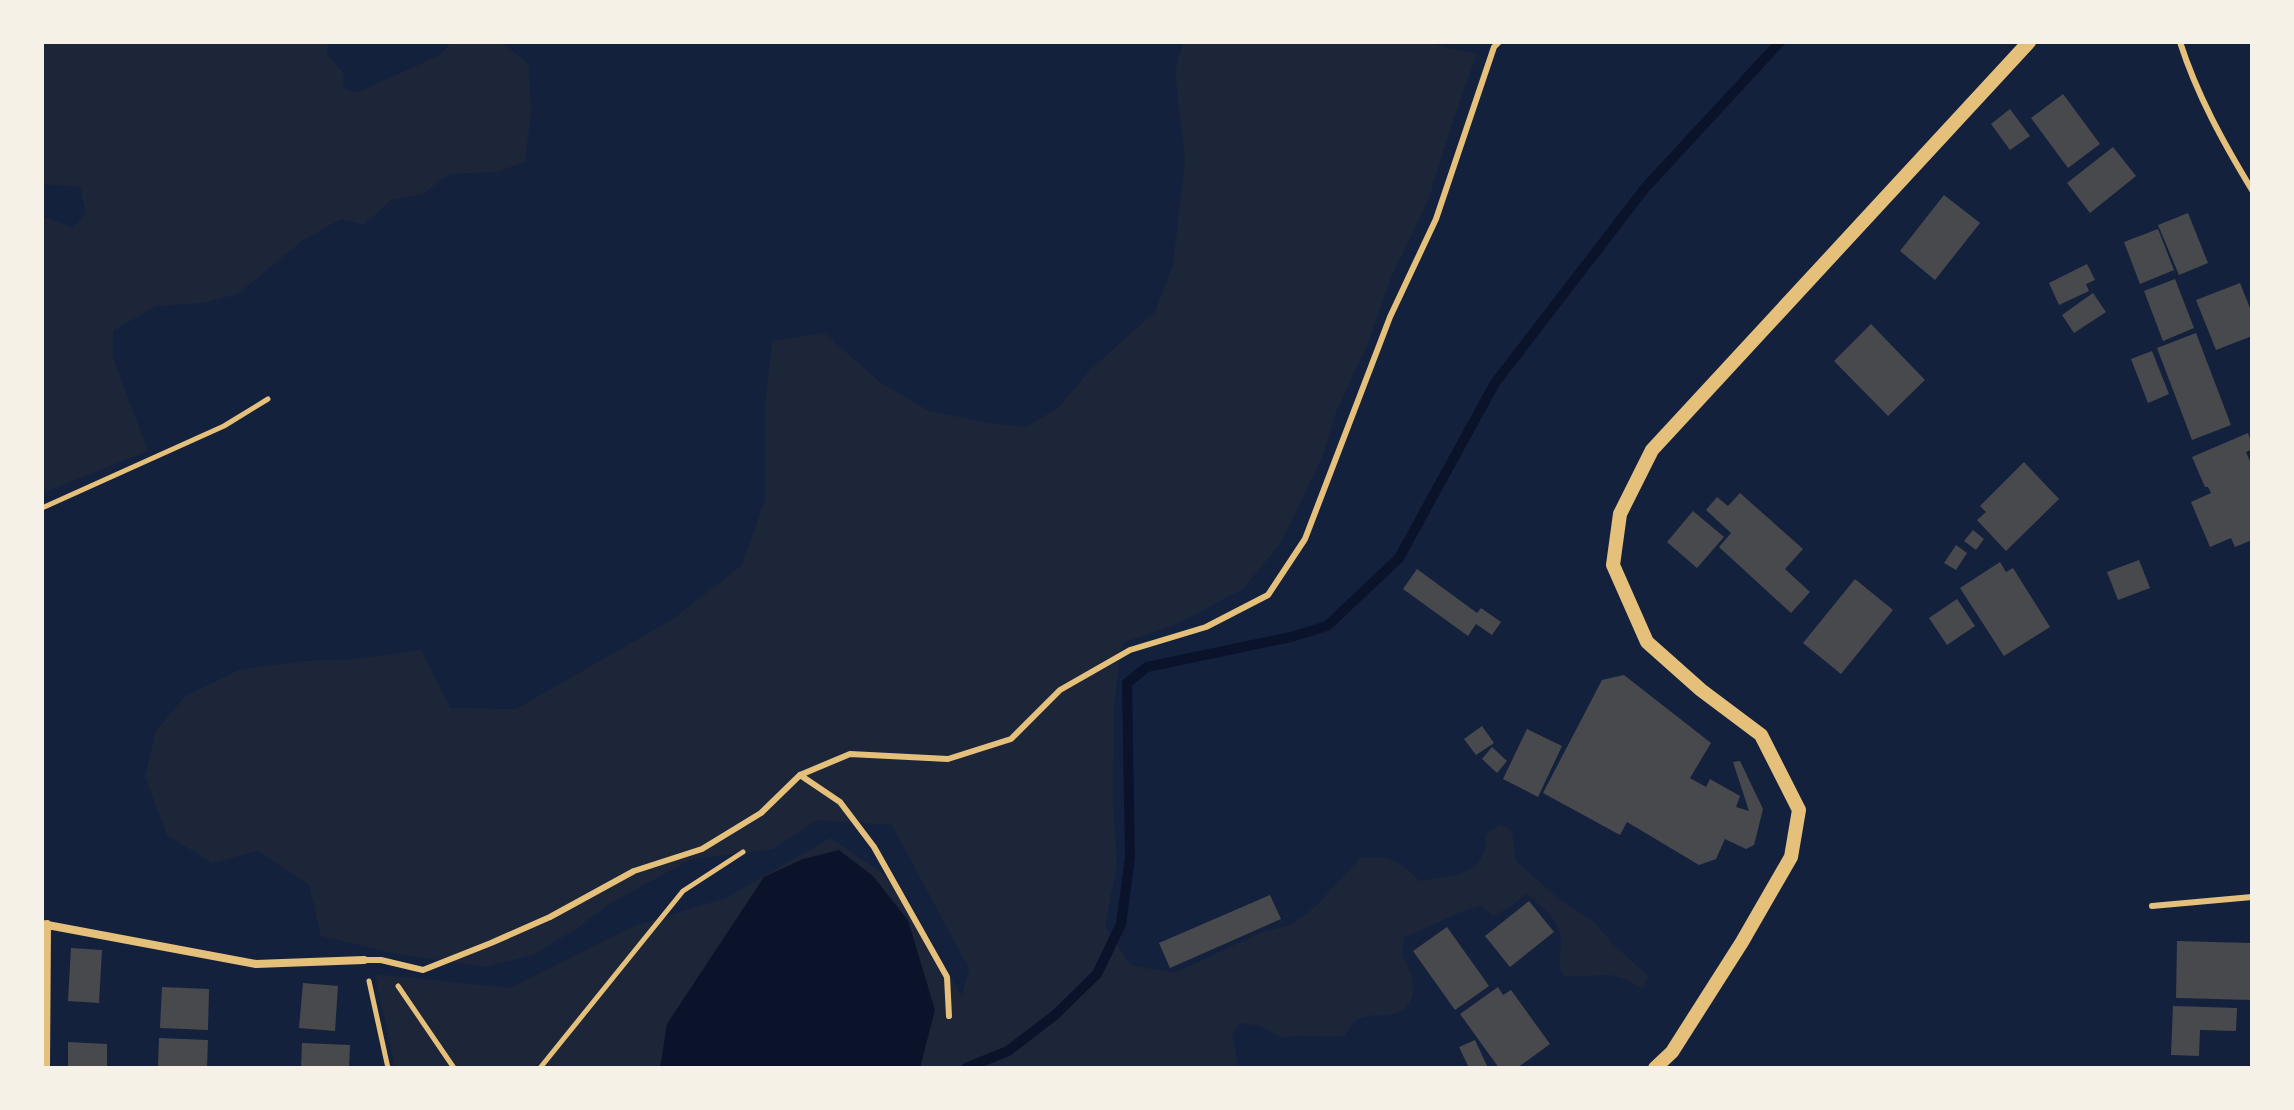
<svg xmlns="http://www.w3.org/2000/svg" width="2294" height="1110" viewBox="0 0 2294 1110" font-family="Overpass,sans-serif">
<style>
.green{fill:#1d2539}
.water{fill:#0b132b}
.lines{fill:none;stroke-linecap:round;stroke-linejoin:round}
.stream{stroke:#0b132b;stroke-width:10}
.building{fill:#48494c}
.path{stroke:#e5c07b;stroke-width:5}
.service{stroke:#e5c07b;stroke-width:6}
.minor{stroke:#e5c07b;stroke-width:8}
.tertiary{stroke:#e5c07b;stroke-width:14}
</style>
<rect width="100%" height="100%" fill="#14213d"/>
<path class="green" d="M 42,42 L 328,42 L 327,54 L 344,74 L 343,88 L 356,93 L 440,55 L 451,42 L 502,42 L 529,65 L 531,112 L 525,162 L 496,172 L 449,174 L 423,194 L 391,200 L 364,225 L 341,219 L 303,240 L 238,294 L 203,303 L 156,306 L 113,331 L 113,358 L 148,451 L 42,493 L 42,220 L 45,217 L 73,228 L 86,213 L 80,187 L 42,184 Z
M 1183,42 L 1429,42 L 1447,48 L 1477,54 L 1453,121 L 1428,201 L 1392,275 L 1368,343 L 1336,412 L 1322,458 L 1280,544 L 1243,589 L 1175,625 L 1122,643 L 1114,705 L 1113,802 L 1117,865 L 1105,926 L 1130,965 L 1174,973 L 1262,932 L 1291,925 L 1316,906 L 1360,858 C 1392,856 1397,859 1420,881 C 1454,874 1487,877 1486,834 L 1501,824 L 1512,832 L 1516,861 L 1559,899 L 1594,922 L 1614,945 L 1648,976 L 1643,989 C 1607,966 1601,979 1563,976 C 1556,959 1562,954 1561,938 C 1560,920 1539,904 1526,894 L 1510,907 L 1493,916 L 1481,906 C 1453,912 1431,928 1404,937 L 1402,956 C 1415,974 1422,1005 1394,1014 C 1382,1018 1370,1012 1357,1020 C 1352,1023 1349,1030 1345,1035 C 1322,1039 1305,1032 1282,1038 L 1261,1026 L 1240,1023 L 1232,1034 L 1239,1068 L 395,1068 L 375,974 L 510,988 L 634,926 L 726,898 L 830,838 L 887,876 L 962,996 L 969,969 L 892,825 L 817,820 L 774,849 L 692,859 L 609,904 L 576,929 L 533,955 L 486,967 L 397,954 L 321,936 L 309,885 L 258,851 L 212,863 L 167,835 L 145,777 L 156,731 L 185,696 L 239,670 L 304,661 L 357,659 L 421,650 L 450,708 L 516,709 L 673,619 L 742,565 L 765,500 L 765,406 L 772,341 L 824,333 L 880,382 L 929,411 L 989,423 L 1026,427 L 1059,407 L 1092,368 L 1155,312 L 1173,265 L 1185,160 L 1175,72 Z"/>
<path class="water" d="M 839,850 L 873,876 L 908,920 L 935,1010 L 920,1068 L 660,1068 L 667,1024 L 764,877 L 803,859 Z"/>
<g class="lines">
<path class="stream" d="M 966,1068 L 1008,1051 L 1055,1015 L 1097,974 L 1121,924 L 1130,858 L 1127,683 L 1147,667 L 1291,637 L 1327,626 L 1399,558 L 1495,383 L 1645,188 L 1780,42"/>
</g>
<path class="building" d="M 2063,94 L 2100,144 L 2068,168 L 2031,118 Z
M 2010,109 L 2030,136 L 2010,150 L 1991,124 Z
M 2113,147 L 2136,176 L 2090,213 L 2067,183 Z
M 1944,195 L 1980,223 L 1935,280 L 1900,251 Z
M 2188,213 L 2208,263 L 2179,275 L 2158,225 Z
M 2158,229 L 2174,270 L 2140,284 L 2124,242 Z
M 2087,264 L 2095,280 L 2086,284 L 2089,291 L 2059,305 L 2049,283 Z
M 2175,279 L 2194,328 L 2163,341 L 2144,291 Z
M 2240,283 L 2252,313 L 2252,336 L 2216,350 L 2196,300 Z
M 2093,293 L 2106,312 L 2074,333 L 2062,315 Z
M 1871,324 L 1925,380 L 1888,416 L 1834,361 Z
M 2196,333 L 2231,425 L 2192,440 L 2157,348 Z
M 2152,351 L 2169,394 L 2148,403 L 2131,359 Z
M 2248,433 L 2252,444 L 2252,449 L 2246,452 L 2252,466 L 2252,540 L 2235,547 L 2231,538 L 2210,547 L 2191,502 L 2211,493 L 2208,487 L 2205,487 L 2192,457 Z
M 2024,462 L 2059,499 L 2006,551 L 1977,520 L 1986,512 L 1980,506 Z
M 1740,493 L 1803,549 L 1785,569 L 1810,592 L 1791,613 L 1719,547 L 1731,533 L 1706,510 L 1717,497 L 1728,506 Z
M 1693,511 L 1724,537 L 1697,568 L 1667,542 Z
M 1973,530 L 1984,539 L 1976,550 L 1964,541 Z
M 1956,545 L 1967,553 L 1956,570 L 1944,563 Z
M 2139,560 L 2150,588 L 2118,600 L 2107,572 Z
M 2000,562 L 2006,572 L 2013,568 L 2050,627 L 2004,656 L 1960,588 Z
M 1417,569 L 1477,613 L 1481,608 L 1501,622 L 1492,635 L 1476,624 L 1468,636 L 1403,589 Z
M 1855,579 L 1893,610 L 1841,674 L 1803,643 Z
M 1957,599 L 1975,626 L 1947,645 L 1929,618 Z
M 1624,675 L 1711,743 L 1690,778 L 1706,787 L 1710,779 L 1740,796 L 1736,807 L 1749,811 L 1733,762 L 1740,761 L 1763,809 L 1754,845 L 1746,849 L 1725,839 L 1716,859 L 1699,865 L 1627,822 L 1620,835 L 1543,793 L 1602,680 Z
M 1482,726 L 1494,743 L 1476,755 L 1464,739 Z
M 1527,729 L 1562,746 L 1538,797 L 1503,779 Z
M 1492,747 L 1507,761 L 1497,773 L 1482,759 Z
M 1270,895 L 1281,919 L 1170,968 L 1159,943 Z
M 1529,901 L 1554,932 L 1510,967 L 1485,936 Z
M 1447,927 L 1489,986 L 1455,1010 L 1413,951 Z
M 2177,941 L 2252,943 L 2252,1000 L 2176,998 Z
M 71,948 L 102,950 L 99,1003 L 68,1001 Z
M 303,983 L 338,986 L 335,1031 L 299,1028 Z
M 162,987 L 209,989 L 208,1030 L 160,1028 Z
M 1498,987 L 1503,995 L 1511,990 L 1550,1044 L 1517,1068 L 1499,1068 L 1460,1014 Z
M 2173,1006 L 2237,1008 L 2236,1031 L 2200,1030 L 2199,1056 L 2171,1055 Z
M 159,1038 L 208,1040 L 207,1068 L 158,1066 Z
M 1475,1040 L 1488,1068 L 1469,1068 L 1459,1047 Z
M 68,1042 L 107,1044 L 107,1068 L 68,1068 Z
M 302,1043 L 350,1045 L 349,1068 L 301,1068 Z"/>
<g class="lines">
<path class="path" d="M 42,508 L 224,426 L 268,399
M 369,981 L 388,1068
M 398,986 L 454,1068
M 540,1068 L 683,891 L 743,852"/>
<path class="service" d="M 2180,42 C 2197,95 2223,142 2252,190
M 800,775 L 840,802 L 874,847 L 947,977 L 949,1016
M 2152,906 L 2252,897
M 364,960 L 381,960 L 423,970 L 491,943 L 550,917 L 634,871 L 702,849 L 761,813 L 800,775 L 850,754 L 948,759 L 1011,739 L 1060,690 L 1130,650 L 1206,627 L 1268,595 L 1305,539 L 1390,317 L 1436,219 L 1494,47 L 1499,42"/>
<path class="minor" d="M 42,924 L 256,964 L 364,960
M 46,1068 L 47,924"/>
<path class="tertiary" d="M 1655,1068 L 1672,1052 L 1742,942 L 1791,857 L 1799,810 L 1761,735 L 1701,690 L 1647,642 L 1613,565 L 1620,514 L 1652,450 L 2029,42"/>
</g>
<rect width="2294" height="1110" fill="none" stroke="#f6f1e7" stroke-width="88"/>
</svg>
